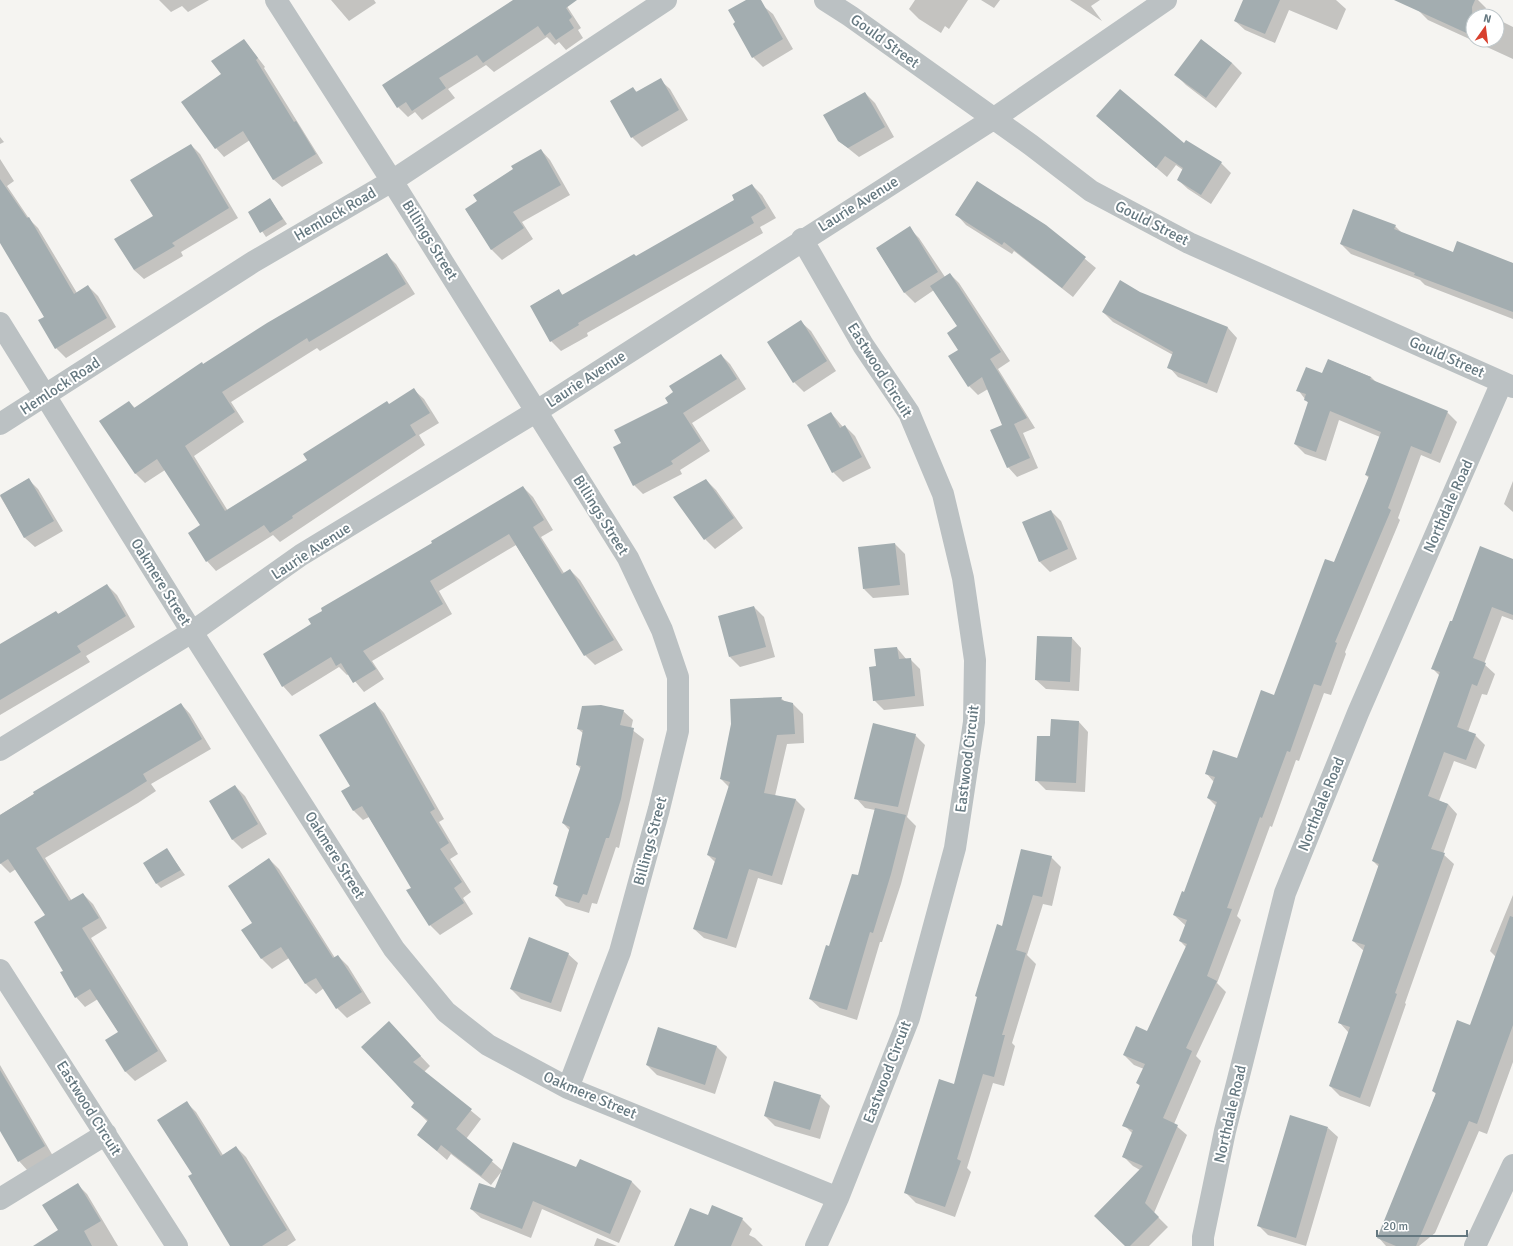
<svg xmlns="http://www.w3.org/2000/svg" width="1513" height="1246" viewBox="0 0 1513 1246" font-family="Signika,sans-serif">
<style>
.shadow{fill:#0003}
.building{fill:#a3adb0}
.lines{fill:none;stroke-linecap:round;stroke-linejoin:round}
.minor{stroke:#bbc1c3;stroke-width:22}
.labels{text-anchor:middle;stroke-width:4;stroke-linejoin:round;paint-order:stroke}
.street-label{font-size:15px;fill:#657880;stroke:#fff}
</style>
<rect width="100%" height="100%" fill="#f5f4f1"/>
<path class="shadow" d="M 159,0 L 209,0 L 188,12 L 182,6 L 171,12 Z
M 331,0 L 374,0 L 376,3 L 349,21 Z
M 515,0 L 563,0 L 581,28 L 578,30 L 583,38 L 566,50 L 559,42 L 555,45 L 547,37 L 494,72 L 486,65 L 448,89 L 455,98 L 422,120 L 415,112 L 408,117 L 398,107 Z
M 748,0 L 756,0 L 773,14 L 793,49 L 763,67 L 753,57 Z
M 915,0 L 968,0 L 949,29 L 945,26 L 941,33 L 919,19 L 909,9 Z
M 981,0 L 1000,0 L 994,8 Z
M 1070,0 L 1100,0 L 1091,6 L 1102,21 Z
M 1244,0 L 1336,0 L 1346,9 L 1337,30 L 1289,10 L 1275,43 L 1245,30 L 1235,21 Z
M 1422,0 L 1478,0 L 1486,8 L 1483,13 L 1489,16 L 1473,16 L 1473,40 L 1497,40 L 1497,19 L 1513,27 L 1513,59 L 1428,20 L 1418,10 Z
M 244,40 L 265,67 L 264,68 L 323,163 L 282,187 L 273,179 L 250,140 L 224,157 L 216,148 L 222,75 Z
M 1201,40 L 1232,63 L 1242,73 L 1216,108 L 1186,85 L 1176,75 Z
M 660,80 L 670,89 L 688,120 L 642,147 L 632,137 L 633,88 L 638,93 Z
M 865,93 L 875,103 L 894,137 L 859,157 L 839,141 Z
M 1107,125 L 1221,163 L 1231,173 L 1211,204 L 1188,189 L 1178,180 L 1183,170 L 1176,165 L 1167,177 Z
M 0,137 L 4,142 L 0,144 Z
M 191,145 L 200,154 L 238,218 L 181,252 L 183,256 L 144,279 L 134,270 L 155,216 Z
M 541,150 L 550,160 L 570,195 L 522,222 L 533,239 L 502,260 L 492,250 L 466,210 Z
M 0,159 L 14,181 L 7,186 L 30,220 L 38,228 L 77,293 L 88,286 L 98,296 L 116,327 L 66,358 L 56,348 L 45,317 L 0,241 Z
M 752,185 L 762,195 L 776,218 L 760,227 L 763,233 L 587,333 L 588,336 L 561,351 L 551,341 L 531,306 L 558,290 L 563,295 L 636,257 L 735,200 Z
M 270,199 L 287,224 L 266,237 L 249,212 Z
M 957,215 L 1045,226 L 1096,268 L 1073,297 L 1014,251 L 1012,254 L 966,225 Z
M 1395,226 L 1403,234 L 1454,253 L 1513,263 L 1513,319 L 1425,285 L 1420,280 L 1351,254 L 1341,244 Z
M 909,228 L 919,238 L 945,277 L 950,274 L 959,283 L 1010,361 L 998,369 L 1035,428 L 1023,433 L 1038,468 L 1017,477 L 1008,467 L 1003,426 L 988,389 L 978,395 L 969,386 L 959,350 L 959,327 L 934,290 L 915,303 L 905,293 L 877,249 Z
M 386,254 L 396,264 L 415,294 L 320,351 L 317,348 L 231,402 L 244,422 L 194,456 L 228,511 L 309,460 L 414,390 L 424,399 L 439,423 L 419,435 L 425,445 L 280,542 L 273,535 L 216,571 L 207,561 L 202,526 L 165,470 L 145,483 L 135,473 L 129,402 L 135,408 Z
M 1103,312 L 1228,328 L 1237,338 L 1217,393 L 1178,377 L 1169,367 L 1173,355 L 1113,322 Z
M 801,322 L 811,331 L 836,371 L 804,392 L 794,382 Z
M 721,355 L 730,364 L 746,389 L 692,423 L 710,451 L 680,470 L 682,474 L 643,494 L 634,485 L 622,444 L 670,403 Z
M 1329,360 L 1371,377 L 1377,383 L 1447,412 L 1457,422 L 1440,463 L 1421,455 L 1398,518 L 1400,520 L 1345,652 L 1346,654 L 1331,695 L 1324,693 L 1299,761 L 1296,760 L 1272,827 L 1270,826 L 1237,916 L 1241,920 L 1217,983 L 1226,992 L 1196,1056 L 1201,1061 L 1174,1124 L 1187,1135 L 1154,1213 L 1168,1227 L 1149,1246 L 1126,1246 L 1140,1170 L 1133,1166 L 1123,1156 L 1133,1134 L 1124,1125 L 1140,1086 L 1137,1083 L 1144,1069 L 1134,1065 L 1124,1055 L 1148,1033 L 1187,948 L 1180,941 L 1186,926 L 1174,915 L 1185,894 L 1216,806 L 1208,798 L 1214,782 L 1206,773 L 1238,760 L 1275,696 L 1334,564 L 1369,478 L 1366,475 L 1380,437 L 1339,420 L 1326,461 L 1305,454 L 1295,444 L 1309,404 L 1298,390 L 1323,375 Z
M 831,413 L 843,427 L 845,426 L 855,436 L 871,468 L 843,482 L 833,472 Z
M 28,479 L 38,489 L 63,531 L 35,547 L 25,538 L 0,496 Z
M 706,480 L 716,490 L 743,528 L 715,549 L 705,539 Z
M 1513,481 L 1513,512 L 1504,504 Z
M 523,487 L 533,497 L 553,530 L 541,537 L 564,573 L 570,570 L 580,580 L 623,650 L 595,665 L 585,655 L 516,545 L 439,591 L 452,614 L 372,661 L 384,679 L 364,692 L 349,674 L 347,675 L 339,667 L 292,696 L 283,686 L 313,624 L 434,543 Z
M 1051,511 L 1061,521 L 1077,559 L 1050,572 L 1040,562 L 1023,523 Z
M 895,544 L 905,554 L 909,595 L 873,598 L 864,589 Z
M 1513,560 L 1513,620 L 1502,616 L 1484,664 L 1495,674 L 1487,695 L 1482,694 L 1468,732 L 1475,735 L 1485,745 L 1476,769 L 1454,761 L 1439,801 L 1448,804 L 1457,814 L 1443,854 L 1454,864 L 1405,1003 L 1406,1004 L 1370,1107 L 1340,1096 L 1330,1086 L 1349,1033 L 1339,1022 L 1364,951 L 1353,941 L 1379,867 L 1373,861 L 1440,676 L 1433,669 L 1452,623 Z
M 107,585 L 117,595 L 135,627 L 86,656 L 90,662 L 0,715 L 0,645 L 56,612 L 59,614 Z
M 754,607 L 764,617 L 775,657 L 740,667 L 730,657 Z
M 1072,638 L 1081,648 L 1079,691 L 1046,689 L 1036,680 Z
M 897,648 L 907,660 L 910,659 L 920,669 L 924,706 L 884,710 L 874,700 L 877,667 Z
M 781,698 L 785,702 L 793,704 L 803,714 L 804,743 L 787,744 L 775,796 L 796,800 L 805,809 L 782,885 L 758,878 L 736,948 L 704,938 L 694,929 L 715,862 L 708,855 L 730,788 L 721,779 Z
M 375,703 L 384,713 L 444,819 L 439,822 L 458,854 L 450,859 L 471,892 L 463,898 L 473,914 L 440,935 L 430,925 L 412,888 L 369,817 L 363,820 L 354,811 L 351,787 Z
M 181,704 L 190,714 L 211,749 L 151,784 L 156,791 L 138,803 L 45,858 L 72,901 L 83,894 L 93,904 L 107,928 L 91,938 L 167,1061 L 135,1081 L 125,1071 L 119,1033 L 98,999 L 85,1007 L 76,997 L 64,971 L 47,915 L 16,869 L 10,873 L 0,863 L 0,815 L 109,747 Z
M 623,711 L 633,720 L 631,729 L 644,739 L 619,848 L 616,847 L 597,904 L 592,903 L 589,913 L 566,906 L 556,896 L 558,887 L 554,883 L 570,831 L 563,823 L 581,769 L 577,765 L 584,734 L 578,729 Z
M 1079,722 L 1088,732 L 1085,792 L 1046,790 L 1036,780 L 1051,737 Z
M 915,735 L 925,745 L 907,817 L 916,826 L 901,884 L 882,942 L 880,942 L 857,1020 L 820,1008 L 810,999 L 859,877 L 875,810 L 865,808 L 856,798 Z
M 235,786 L 245,796 L 267,834 L 242,849 L 232,839 Z
M 166,849 L 185,875 L 161,888 L 157,884 Z
M 1051,857 L 1061,867 L 1052,906 L 1043,904 L 1027,955 L 1036,964 L 1012,1043 L 1015,1046 L 1004,1086 L 993,1083 L 967,1168 L 971,1172 L 955,1217 L 916,1203 L 906,1193 L 955,1085 L 1003,927 Z
M 269,859 L 279,869 L 335,958 L 338,956 L 348,966 L 371,1003 L 347,1018 L 337,1008 L 324,988 L 316,994 L 306,984 L 289,958 L 272,969 L 262,959 L 243,930 L 253,924 Z
M 1513,895 L 1513,1062 L 1487,1134 L 1479,1131 L 1435,1233 L 1419,1246 L 1386,1246 L 1379,1238 L 1436,1094 L 1433,1091 L 1471,1026 L 1496,957 L 1490,951 Z
M 568,954 L 578,963 L 561,1012 L 521,999 L 511,989 Z
M 659,1029 L 717,1047 L 727,1057 L 715,1094 L 657,1075 L 647,1065 Z
M 398,1032 L 430,1066 L 424,1072 L 481,1119 L 466,1139 L 503,1171 L 577,1169 L 580,1160 L 632,1182 L 641,1191 L 619,1243 L 542,1209 L 531,1238 L 481,1218 L 471,1209 L 496,1189 L 502,1171 L 491,1185 L 451,1154 L 447,1160 L 418,1135 L 428,1122 L 412,1107 L 416,1103 Z
M 0,1065 L 53,1156 L 28,1171 L 19,1161 L 0,1129 Z
M 820,1096 L 830,1106 L 820,1139 L 775,1126 L 765,1116 Z
M 186,1102 L 196,1112 L 223,1155 L 236,1147 L 246,1157 L 296,1240 L 287,1246 L 232,1246 L 193,1174 Z
M 1328,1128 L 1338,1137 L 1306,1246 L 1268,1235 L 1258,1225 Z
M 78,1185 L 87,1194 L 118,1246 L 47,1246 L 59,1230 Z
M 708,1217 L 742,1219 L 752,1229 L 749,1235 L 755,1238 L 763,1246 L 694,1246 Z
M 597,1238 L 617,1246 L 594,1246 Z"/>
<path class="building" d="M 513,0 L 577,0 L 566,8 L 572,17 L 569,20 L 574,28 L 556,40 L 550,32 L 545,36 L 538,26 L 483,63 L 477,55 L 439,78 L 446,88 L 412,111 L 406,102 L 397,108 L 382,85 Z
M 746,0 L 761,0 L 783,39 L 752,58 L 733,24 L 735,22 L 728,10 Z
M 1243,0 L 1280,0 L 1265,34 L 1234,21 Z
M 1394,0 L 1475,0 L 1472,7 L 1473,36 Z
M 244,39 L 258,58 L 256,60 L 294,122 L 296,121 L 316,154 L 273,180 L 243,131 L 215,149 L 181,102 L 221,74 L 211,61 Z
M 1201,39 L 1232,63 L 1206,98 L 1174,75 Z
M 661,78 L 679,110 L 631,138 L 610,101 L 633,87 L 636,92 Z
M 1120,89 L 1184,143 L 1186,140 L 1222,162 L 1201,195 L 1177,180 L 1183,168 L 1165,156 L 1156,168 L 1096,116 Z
M 865,92 L 885,127 L 848,148 L 838,141 L 823,115 Z
M 191,144 L 229,208 L 172,243 L 175,246 L 134,270 L 114,239 L 153,216 L 130,180 Z
M 541,149 L 561,185 L 513,212 L 524,228 L 491,250 L 465,209 L 477,201 L 473,195 L 513,169 L 511,166 Z
M 0,179 L 27,218 L 29,217 L 74,294 L 88,285 L 107,318 L 55,349 L 38,320 L 44,317 L 0,243 Z
M 977,181 L 1046,225 L 1086,257 L 1062,288 L 1004,242 L 1002,245 L 955,215 Z
M 752,184 L 766,208 L 751,217 L 754,223 L 578,323 L 579,325 L 550,342 L 530,306 L 559,289 L 562,295 L 634,254 L 636,256 L 734,200 L 732,195 Z
M 270,198 L 283,219 L 260,233 L 248,212 Z
M 1353,209 L 1396,225 L 1394,229 L 1453,252 L 1457,241 L 1513,263 L 1513,312 L 1414,275 L 1415,273 L 1340,244 Z
M 910,226 L 938,272 L 904,293 L 876,248 Z
M 387,253 L 406,284 L 309,342 L 307,338 L 222,392 L 235,412 L 185,446 L 225,511 L 307,460 L 303,454 L 387,401 L 389,404 L 414,388 L 430,413 L 410,425 L 416,435 L 292,516 L 293,518 L 270,533 L 264,525 L 206,562 L 188,533 L 200,525 L 157,459 L 135,474 L 99,421 L 129,401 L 134,408 L 202,362 L 203,364 L 267,323 Z
M 950,273 L 1001,352 L 990,359 L 1027,418 L 1014,424 L 1030,458 L 1007,468 L 990,430 L 1002,425 L 982,377 L 968,387 L 948,356 L 958,350 L 947,333 L 957,326 L 930,286 Z
M 1120,280 L 1140,292 L 1228,327 L 1207,384 L 1167,368 L 1173,352 L 1102,312 Z
M 801,320 L 827,361 L 793,383 L 767,342 Z
M 721,354 L 737,379 L 683,413 L 701,441 L 671,461 L 673,464 L 633,486 L 613,447 L 621,443 L 614,430 L 668,403 L 665,398 L 673,392 L 669,386 Z
M 1328,359 L 1371,377 L 1370,379 L 1448,411 L 1431,454 L 1411,446 L 1388,508 L 1391,510 L 1335,642 L 1337,643 L 1321,686 L 1314,684 L 1290,752 L 1287,751 L 1262,818 L 1260,817 L 1227,908 L 1232,909 L 1207,976 L 1217,981 L 1186,1048 L 1192,1051 L 1163,1118 L 1178,1125 L 1145,1203 L 1159,1217 L 1130,1246 L 1125,1246 L 1094,1216 L 1143,1166 L 1122,1157 L 1133,1130 L 1122,1126 L 1140,1085 L 1136,1083 L 1145,1064 L 1123,1055 L 1136,1026 L 1147,1031 L 1187,944 L 1179,941 L 1187,920 L 1173,915 L 1182,891 L 1184,892 L 1217,802 L 1207,798 L 1215,777 L 1205,774 L 1213,750 L 1237,758 L 1261,690 L 1274,695 L 1325,559 L 1334,562 L 1369,476 L 1365,475 L 1381,432 L 1330,411 L 1316,452 L 1294,444 L 1308,402 L 1304,400 L 1306,394 L 1296,391 L 1306,367 L 1322,373 Z
M 831,412 L 840,428 L 845,425 L 862,457 L 832,473 L 807,425 Z
M 29,478 L 54,521 L 24,538 L 0,495 Z
M 706,479 L 734,518 L 704,540 L 673,497 Z
M 523,486 L 544,520 L 533,527 L 562,574 L 570,569 L 614,640 L 584,656 L 509,534 L 430,581 L 443,604 L 363,651 L 376,669 L 353,683 L 341,663 L 336,666 L 331,657 L 282,687 L 263,654 L 311,624 L 308,619 L 322,611 L 321,608 L 432,543 L 431,541 Z
M 1051,510 L 1068,549 L 1039,562 L 1022,522 Z
M 895,543 L 900,585 L 863,589 L 858,547 Z
M 1480,546 L 1513,559 L 1513,615 L 1492,607 L 1473,658 L 1486,663 L 1477,686 L 1472,684 L 1457,727 L 1476,734 L 1466,760 L 1444,752 L 1428,796 L 1448,804 L 1431,849 L 1445,853 L 1395,993 L 1397,994 L 1360,1098 L 1329,1086 L 1350,1027 L 1338,1023 L 1365,945 L 1352,941 L 1379,864 L 1372,861 L 1440,672 L 1431,669 L 1450,621 L 1452,621 Z
M 107,584 L 126,616 L 77,646 L 81,652 L 0,700 L 0,644 L 56,611 L 58,614 Z
M 754,606 L 766,647 L 729,657 L 718,616 Z
M 1037,636 L 1072,637 L 1070,682 L 1035,680 Z
M 897,647 L 899,659 L 911,658 L 915,696 L 873,701 L 869,667 L 876,666 L 874,649 Z
M 782,697 L 781,700 L 793,703 L 795,734 L 777,735 L 764,793 L 796,799 L 772,876 L 749,869 L 727,939 L 693,929 L 716,858 L 707,855 L 730,782 L 720,779 L 731,724 L 730,699 Z
M 375,702 L 435,809 L 430,812 L 449,843 L 440,849 L 462,882 L 454,888 L 464,903 L 429,926 L 406,890 L 411,888 L 362,806 L 353,811 L 341,791 L 350,786 L 319,735 Z
M 181,703 L 202,739 L 143,774 L 147,781 L 128,793 L 36,848 L 69,901 L 83,893 L 99,918 L 82,928 L 158,1051 L 125,1072 L 105,1040 L 118,1032 L 90,989 L 75,998 L 60,972 L 63,971 L 34,922 L 45,915 L 8,859 L 0,864 L 0,815 L 34,794 L 33,792 Z
M 601,705 L 624,710 L 620,725 L 634,728 L 621,799 L 609,838 L 606,838 L 587,895 L 583,894 L 579,903 L 555,896 L 558,886 L 553,884 L 570,827 L 562,823 L 581,766 L 576,765 L 583,730 L 577,729 L 582,706 Z
M 1051,719 L 1079,721 L 1076,783 L 1035,781 L 1037,736 L 1050,736 Z
M 873,723 L 916,734 L 898,807 L 854,799 Z
M 235,785 L 258,824 L 232,840 L 209,801 Z
M 875,808 L 906,815 L 891,874 L 873,933 L 870,932 L 847,1010 L 809,999 L 826,945 L 829,946 L 852,874 L 858,875 Z
M 167,848 L 181,870 L 156,884 L 143,863 Z
M 1021,849 L 1052,856 L 1042,897 L 1033,895 L 1016,950 L 1026,953 L 1002,1035 L 1005,1035 L 994,1077 L 983,1074 L 957,1159 L 961,1161 L 945,1207 L 904,1193 L 939,1079 L 954,1084 L 977,997 L 975,996 L 997,924 L 1002,926 Z
M 269,858 L 333,958 L 338,955 L 362,992 L 336,1009 L 316,978 L 305,984 L 281,947 L 261,959 L 241,930 L 252,923 L 228,886 Z
M 1510,916 L 1513,917 L 1513,1025 L 1477,1124 L 1469,1121 L 1416,1246 L 1396,1246 L 1377,1238 L 1436,1093 L 1432,1091 L 1457,1020 L 1470,1025 Z
M 529,937 L 569,953 L 551,1003 L 510,989 Z
M 389,1021 L 421,1056 L 413,1062 L 472,1109 L 456,1129 L 493,1160 L 481,1176 L 441,1145 L 437,1151 L 417,1135 L 428,1120 L 411,1107 L 414,1103 L 361,1047 Z
M 658,1027 L 717,1046 L 705,1085 L 646,1065 Z
M 0,1070 L 45,1146 L 18,1162 L 0,1131 Z
M 774,1081 L 821,1095 L 810,1130 L 764,1116 Z
M 187,1101 L 221,1156 L 236,1146 L 287,1230 L 262,1246 L 230,1246 L 188,1176 L 192,1174 L 157,1120 Z
M 1290,1115 L 1328,1127 L 1296,1238 L 1257,1226 Z
M 513,1142 L 576,1167 L 580,1159 L 632,1181 L 610,1234 L 533,1201 L 522,1229 L 470,1209 L 479,1183 L 495,1188 Z
M 78,1183 L 101,1221 L 84,1231 L 92,1246 L 33,1246 L 58,1230 L 42,1205 Z
M 712,1205 L 743,1218 L 731,1246 L 674,1246 L 690,1208 L 708,1215 Z"/>
<g class="lines">
<path class="minor" d="M 276,0 L 392,181 L 628,558 L 662,630 L 678,677 L 678,731 L 659,809 L 620,952 L 568,1088
M 825,0 L 850,16 L 1031,145 L 1091,191 L 1189,243 L 1513,387
M 802,239 L 863,345 L 909,413 L 943,494 L 963,578 L 975,660 L 974,722 L 955,848 L 909,1018 L 838,1198 L 816,1246
M 0,323 L 192,632 L 394,949 L 446,1012 L 488,1045 L 568,1088 L 838,1198
M 0,424 L 253,262 L 392,181 L 666,0
M 0,750 L 192,632 L 301,555 L 537,411 L 993,119 L 1166,0
M 0,970 L 177,1246
M 0,1199 L 106,1134
M 1203,1246 L 1203,1237 L 1225,1131 L 1285,893 L 1358,713 L 1502,382
M 1475,1246 L 1513,1165"/>
</g>
<g class="labels">
<g class="street-label">
<text transform="translate(885 41) rotate(36)" y="5">Gould Street</text>
<text transform="translate(858 204) rotate(-32)" y="5">Laurie Avenue</text>
<text transform="translate(335 214) rotate(-30)" y="5">Hemlock Road</text>
<text transform="translate(1152 223) rotate(27)" y="5">Gould Street</text>
<text transform="translate(430 240) rotate(58)" y="5">Billings Street</text>
<text transform="translate(1447 357) rotate(24)" y="5">Gould Street</text>
<text transform="translate(880 370) rotate(58)" y="5">Eastwood Circuit</text>
<text transform="translate(586 379) rotate(-33)" y="5">Laurie Avenue</text>
<text transform="translate(60 386) rotate(-33)" y="5">Hemlock Road</text>
<text transform="translate(1448 506) rotate(-66)" y="5">Northdale Road</text>
<text transform="translate(601 515) rotate(58)" y="5">Billings Street</text>
<text transform="translate(311 551) rotate(-33)" y="5">Laurie Avenue</text>
<text transform="translate(161 582) rotate(58)" y="5">Oakmere Street</text>
<text transform="translate(967 759) rotate(-83)" y="5">Eastwood Circuit</text>
<text transform="translate(1321 804) rotate(-68)" y="5">Northdale Road</text>
<text transform="translate(650 841) rotate(-75)" y="5">Billings Street</text>
<text transform="translate(335 855) rotate(58)" y="5">Oakmere Street</text>
<text transform="translate(887 1072) rotate(-69)" y="5">Eastwood Circuit</text>
<text transform="translate(590 1095) rotate(23)" y="5">Oakmere Street</text>
<text transform="translate(89 1108) rotate(58)" y="5">Eastwood Circuit</text>
<text transform="translate(1230 1114) rotate(-77)" y="5">Northdale Road</text>
</g>
</g>
<g transform="translate(1485 28) rotate(14)"><circle r="19" fill="#ffffff" stroke="#c1c9cc"/>
<path d="M0-3L7 15L0 10L-7 15Z" fill="#d8402e"/>
<text y="-6" font-size="11" font-weight="bold" text-anchor="middle" fill="#657880">N</text>
</g>
<path d="M1377 1230v6h90v-6" fill="none" stroke="#657880" stroke-width="2"/>
<text x="1383" y="1230" font-size="12" fill="#657880" stroke="#ffffff" stroke-width="3" paint-order="stroke">20 m</text>
</svg>
